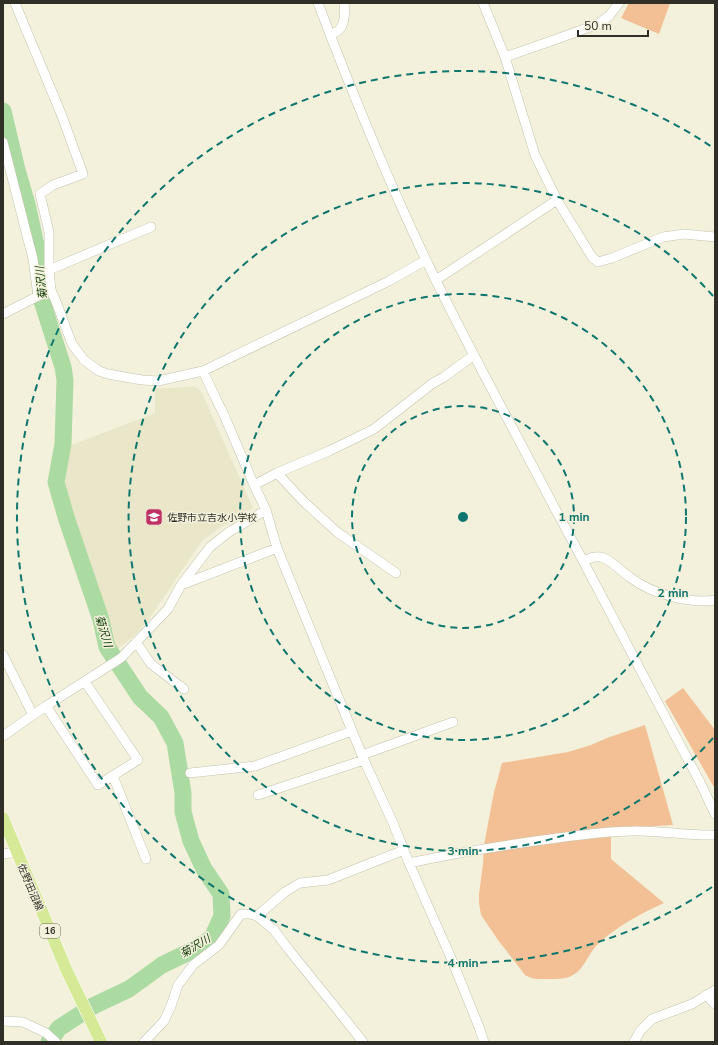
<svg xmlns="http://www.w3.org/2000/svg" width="718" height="1045" viewBox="0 0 718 1045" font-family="'Nunito Sans','Noto Sans JP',sans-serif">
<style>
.built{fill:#eae6c9}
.green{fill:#f2c094}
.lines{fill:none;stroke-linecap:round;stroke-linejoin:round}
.river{stroke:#acdaa3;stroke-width:17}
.minor-casing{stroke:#c5c3ae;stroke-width:10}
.major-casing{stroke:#fff;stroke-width:13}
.minor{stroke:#fff;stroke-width:9}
.major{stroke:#d6e996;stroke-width:12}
.ring{fill:none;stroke:#0f766e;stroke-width:2;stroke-dasharray:7 5}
.labels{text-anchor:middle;stroke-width:3;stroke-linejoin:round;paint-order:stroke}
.shield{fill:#f3f1db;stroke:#6a695d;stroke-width:1}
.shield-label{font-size:9px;font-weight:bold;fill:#302f27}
.poi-label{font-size:10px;fill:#302f27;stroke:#f3f1db;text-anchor:start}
.street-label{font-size:10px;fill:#302f27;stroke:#f3f1db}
.water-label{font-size:11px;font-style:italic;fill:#14410b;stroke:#f3f1db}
.centre{fill:#0f766e;stroke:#f3f1db;stroke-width:2}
.ring-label{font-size:12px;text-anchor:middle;font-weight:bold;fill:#0f766e;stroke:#f3f1db;stroke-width:3;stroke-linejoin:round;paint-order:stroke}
</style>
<rect width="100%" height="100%" fill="#f3f1db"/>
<path class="built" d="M 194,386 L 201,391 L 253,508 L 221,527 L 203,540 L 190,558 L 166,594 L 148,620 L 134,636 L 115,651 L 68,507 L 65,480 L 69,446 L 155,413 L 155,388 L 175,388 Z"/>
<path class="green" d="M 629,3 L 670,3 L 659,34 L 621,18 Z
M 683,688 L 715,730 L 715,789 L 665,701 Z
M 645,725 L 673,825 L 621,828 L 611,835 L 611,859 L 664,903 C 644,912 625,922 607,936 C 604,939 599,942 596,946 C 592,950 590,955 587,959 C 577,977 569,979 549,979 C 541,979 533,980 525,975 L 498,940 L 481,915 L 479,903 L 479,894 L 483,864 L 484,845 L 494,792 L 502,763 L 568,752 L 591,745 L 607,738 Z"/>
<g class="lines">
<path class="river" d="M 3,111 L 17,170 L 27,204 L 36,245 L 41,277 L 41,298 L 63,367 L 65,380 L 63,444 L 56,482 L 66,517 L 101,620 L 107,647 L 140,697 L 161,717 L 175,743 L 183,793 L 183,812 L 191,841 L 204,869 L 221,894 L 222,916 L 212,938 L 193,950 L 162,965 L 129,989 L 93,1006 L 59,1028 L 49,1042"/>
<defs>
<path id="minor" d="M 15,3 L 62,116 L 83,174 L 53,185 L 40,194 L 49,232 L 49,270 L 51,290 L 57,304 L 72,344 L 84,360 L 99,371 L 108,374 L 142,380 L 158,381 L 203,371 L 389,281 L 426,260
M 318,3 C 351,90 386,176 426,260 C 465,342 510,422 552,503 C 602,595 649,688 699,780 L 715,814
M 483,3 L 505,57 L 535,155 L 557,200 L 592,257 L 598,262 L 612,258 L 663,237 L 684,234 L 715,237
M 330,35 C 333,33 337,32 339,30 C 346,23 345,11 344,3
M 505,57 L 554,40 L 598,24 L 609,16 L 619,3
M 3,142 L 33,259 L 38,296
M 49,270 L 151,227
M 436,280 L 557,200
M 3,314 L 42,294
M 203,371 L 217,401 L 224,415 L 254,485 L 266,510 L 277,548 L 364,760 L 393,823 L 409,863 L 451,958 L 479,1027 L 484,1042
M 277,473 L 303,501 L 337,532 L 396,573
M 254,485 L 277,473 L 329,451 L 374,429 L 433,383 L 444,377 L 474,355
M 583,561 C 590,558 597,555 604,558 C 613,562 622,572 631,578 C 652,594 689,604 715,600
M 181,585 L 277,548
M 136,642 L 151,664 L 184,689
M 3,655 L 33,715
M 46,706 L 98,785 L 138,760 L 85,682
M 3,736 L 46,706 L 121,658 L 168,609 L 181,585 L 210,547 L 229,532 L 266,510
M 362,755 L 453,722
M 190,773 L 255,766 L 352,731
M 113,776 L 146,859
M 258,795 L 364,760
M 3,854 L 17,852
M 409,863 C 451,854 493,847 535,841 C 567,837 601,831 633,831 C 660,830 687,836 715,835
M 257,916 L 285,892 L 300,883 L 328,880 L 404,850
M 706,995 L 715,1004
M 3,1021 L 23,1022 L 46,1033 L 56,1042
M 144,1042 L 164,1021 L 171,1006 L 178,985 L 193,965 L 219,945 L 241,914 L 249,914 L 257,916 L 274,930 L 289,950 L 340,1013 L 363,1042
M 634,1042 L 640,1031 L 652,1019 L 692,1004 L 715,990"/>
<path id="major" d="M 3,818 L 66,969 L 101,1042"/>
</defs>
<use href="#minor" class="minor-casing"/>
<use href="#major" class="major-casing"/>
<use href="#minor" class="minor"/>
<use href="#major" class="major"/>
</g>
<g class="ring">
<circle cx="463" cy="517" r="111"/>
<circle cx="463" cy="517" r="223"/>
<path d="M713 738A334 334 0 1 1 713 296"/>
<path d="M712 887A446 446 0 1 1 712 147"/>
</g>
<defs>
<symbol id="school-square" viewBox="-11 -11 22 22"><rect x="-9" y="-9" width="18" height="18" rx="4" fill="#bd3164" stroke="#f3f1db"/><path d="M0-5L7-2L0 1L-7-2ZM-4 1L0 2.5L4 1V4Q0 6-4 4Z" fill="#fff"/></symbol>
</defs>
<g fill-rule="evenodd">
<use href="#school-square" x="144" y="507" width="20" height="20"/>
</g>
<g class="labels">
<rect class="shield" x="40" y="924" width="20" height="14" rx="3"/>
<g class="shield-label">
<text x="50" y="934">16</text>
</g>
<g class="poi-label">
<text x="167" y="521">佐野市立吉水小学校</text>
</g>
<g class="street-label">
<text transform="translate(31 887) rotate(67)" y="4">佐野田沼線</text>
</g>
<g class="water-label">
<text transform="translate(41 283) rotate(-96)" y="4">菊沢川</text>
<text transform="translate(104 631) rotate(73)" y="4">菊沢川</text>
<text transform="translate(195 946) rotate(-31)" y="4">菊沢川</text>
</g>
</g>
<circle cx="463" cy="517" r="6" class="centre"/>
<g class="ring-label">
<text x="574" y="521">1 min</text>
<text x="673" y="597">2 min</text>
<text x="463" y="855">3 min</text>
<text x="463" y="967">4 min</text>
</g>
<rect width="718" height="1045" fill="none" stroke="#302f27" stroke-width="8"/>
<path d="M578 30v6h70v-6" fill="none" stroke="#302f27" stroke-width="2"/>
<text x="584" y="30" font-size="12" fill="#302f27" stroke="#f3f1db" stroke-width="3" paint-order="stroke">50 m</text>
</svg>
